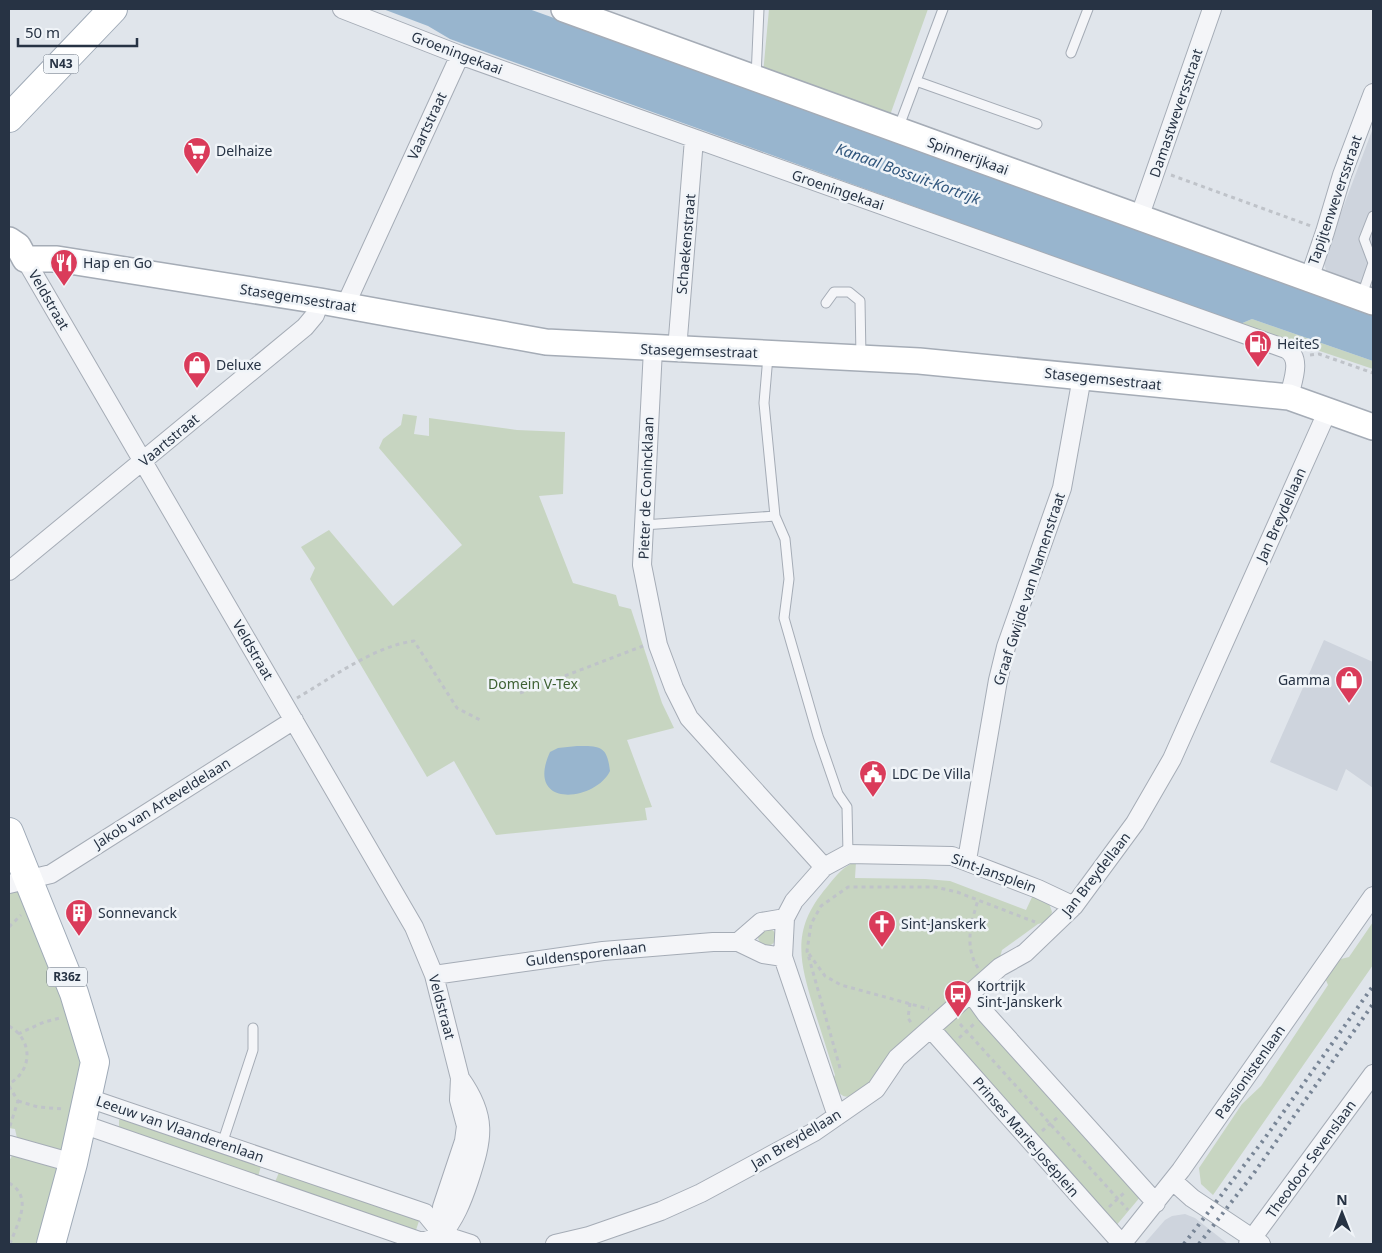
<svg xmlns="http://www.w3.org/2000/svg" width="1382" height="1253" viewBox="0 0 1382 1253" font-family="'Noto Sans',sans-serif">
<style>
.built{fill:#ced4dd}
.green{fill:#c7d5c1}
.water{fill:#98b5ce}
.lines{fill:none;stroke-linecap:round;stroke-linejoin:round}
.lane-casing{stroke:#a5acb6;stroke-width:11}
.street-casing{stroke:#a5acb6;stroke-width:20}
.secondary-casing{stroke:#a5acb6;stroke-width:28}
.primary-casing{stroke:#9faab7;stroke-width:30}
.path{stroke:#bfc3c9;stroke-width:3;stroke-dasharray:4 4;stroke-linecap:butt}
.lane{stroke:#f4f5f8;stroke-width:9}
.street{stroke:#f4f5f8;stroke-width:18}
.secondary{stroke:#fff;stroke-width:25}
.primary{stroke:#fff;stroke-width:28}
.rail{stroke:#788596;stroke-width:4;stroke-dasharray:2.5 5;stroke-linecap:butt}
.labels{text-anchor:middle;stroke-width:5;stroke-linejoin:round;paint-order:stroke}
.shield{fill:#f0f4f8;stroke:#636d7a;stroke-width:1}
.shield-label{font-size:12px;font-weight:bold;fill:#273344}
.street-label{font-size:14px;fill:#273344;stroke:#f0f4f8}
.poi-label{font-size:14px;fill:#273344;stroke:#f0f4f8;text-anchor:start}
.park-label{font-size:14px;fill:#3e6133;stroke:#f0f4f8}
.water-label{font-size:15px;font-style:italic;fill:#2e547b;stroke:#f0f4f8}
</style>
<rect width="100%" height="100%" fill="#e0e5eb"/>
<path class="built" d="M 1373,128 L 1373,294 L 1334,280 L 1326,270 L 1323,261 Z
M 1324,640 L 1373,662 L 1373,788 L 1346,769 L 1337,791 L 1270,762 Z
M 1185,1214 L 1195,1218 L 1228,1244 L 1144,1244 L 1165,1220 L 1172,1216 Z"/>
<path class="green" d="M 769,9 L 928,9 L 889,118 L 763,74 Z
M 1252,319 L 1373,361 L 1373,369 L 1240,324 Z
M 403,414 L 417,416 L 414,434 L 429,436 L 429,418 L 517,430 L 565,432 L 563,494 L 539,496 L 573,583 L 616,595 L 619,606 L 631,609 L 662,703 L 674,728 L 627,740 L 652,807 L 645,808 L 647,820 L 496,835 L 454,761 L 427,777 L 310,579 L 315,568 L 301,547 L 329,530 L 393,606 L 462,545 L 379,448 L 383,439 L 401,425 Z
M 9,851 L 87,1056 L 48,1244 L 9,1244 L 9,1160 L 11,1158 L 17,1138 L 15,1129 L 9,1128 Z
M 856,862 L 855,878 L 925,879 L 950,881 L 1026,910 L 1033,895 L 1049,903 L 1052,912 L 1049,921 L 1038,924 L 1002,950 L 1000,957 L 871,1082 C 853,1096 844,1107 832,1081 L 835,1075 C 828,1053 821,1031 814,1009 C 799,960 791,929 827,887 C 834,878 844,865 856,862 Z
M 1373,922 L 1373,965 L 1213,1195 L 1201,1184 L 1199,1168 L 1242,1104 L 1261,1086 L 1328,985 L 1325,978 L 1341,959 L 1349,957 Z
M758 937a9 9 0 1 1 18 0a9 9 0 1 1-18 0Z
M 968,1007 L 971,1007 L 1141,1196 L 1115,1227 L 942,1030 L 943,1027 Z
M 122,1117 L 261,1166 L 258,1177 L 119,1133 L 119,1120 Z
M 280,1170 L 420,1218 L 415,1233 L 275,1182 Z"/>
<path class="water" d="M 383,9 L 529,9 L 1373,313 L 1373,361 L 1252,319 L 1240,324 L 450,39 L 428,26 Z
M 577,746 C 601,746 607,746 610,771 C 595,802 524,809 550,752 L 558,748 Z"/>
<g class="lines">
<defs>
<path id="lane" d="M 1071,53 L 1088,9
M 756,77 L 759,9
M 916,81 L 1037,124
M 898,129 L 943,9
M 1362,295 L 1373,263 L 1364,239 L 1373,216
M 826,303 L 834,292 L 849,292 L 860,301 L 861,357
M 768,356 L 764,403 L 775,516 L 785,539 L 789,579 L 784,618 L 818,736 L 838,794 L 847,807 L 848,854
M 643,525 L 775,516
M 222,1144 L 253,1050 L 253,1028"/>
<path id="street" d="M 342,9 L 460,55 L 1286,349 C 1303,358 1292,382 1289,397
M 1139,218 L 1212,9
M 25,259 L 414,927 L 434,975 L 460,1078 L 459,1100 L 466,1126 L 464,1141 L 442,1207 L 443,1244
M 1309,279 L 1325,232 L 1342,175 L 1373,93
M 345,306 L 460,55
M 653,349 L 642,565 L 658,645 L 674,688 L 689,718 L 824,867
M 677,350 L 694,139
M 9,571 L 305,327 L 315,315 L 320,301
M 967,860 L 998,680 L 1006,647 L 1062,488 L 1082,377
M 9,884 L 51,874 L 294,720
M 738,942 L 761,922 L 785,918
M 434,975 L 603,951 L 713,942 L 738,942 L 763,954 L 783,957
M 971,993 L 986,1014 L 1156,1203
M 931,1029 L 1122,1244
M 88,1098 L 425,1213 L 443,1235 L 471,1244
M 837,1116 L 783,957 L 785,918 L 794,901 L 824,867 L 848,854 L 952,856 L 1038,889 L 1074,906
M 82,1124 L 422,1242 L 443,1235
M 9,1145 L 73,1163
M 1173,1181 L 1192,1198 L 1261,1244
M 441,1236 C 455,1219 462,1202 469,1181 C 483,1138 488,1117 460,1078
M 555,1244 L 589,1236 L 661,1211 L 701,1193 L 814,1132 L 876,1089 L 897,1058 L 1000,967 L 1025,953 L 1074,906 L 1135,823 L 1172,759 L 1328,410
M 1122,1244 L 1181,1170 L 1373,896
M 1248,1244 L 1373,1074"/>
<path id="secondary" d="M 564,9 L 1373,302
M 9,240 L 18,246 L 25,259 L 57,259 L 151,274 L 320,301 L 546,342 L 919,361 L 1289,397 L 1373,427"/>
<path id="primary" d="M 9,118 L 113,9
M 9,832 L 74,993 L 95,1062 L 73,1163 L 51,1244"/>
</defs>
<use href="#lane" class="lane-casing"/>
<use href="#street" class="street-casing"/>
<use href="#secondary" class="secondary-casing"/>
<use href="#primary" class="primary-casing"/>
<path class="path" d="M 1171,175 L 1311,226
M 1310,355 L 1319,354 L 1373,373
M 520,693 L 643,646
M 297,698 C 331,678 375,646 414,641 L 457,708 L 482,721
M 9,927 L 21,915
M 809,954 L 825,976 L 841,985 L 929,1009
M 978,968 C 964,946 971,923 978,900
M 910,1003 L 908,1018 L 912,1024
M 960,1024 L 1128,1210
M 9,1026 C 33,1040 33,1070 9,1084
M 18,1034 L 44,1022 L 60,1018
M 959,1038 L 975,1023
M 840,1068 L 807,951 L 811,924 L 821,906 L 848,887 L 935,887 L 957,892 L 1035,922
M 9,1086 L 18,1101 L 9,1129
M 18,1101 L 38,1107 L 63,1109
M 1042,1131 L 1058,1117
M 9,1183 C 34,1197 17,1224 10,1244
M 1109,1207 L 1126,1191"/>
<use href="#lane" class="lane"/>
<use href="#street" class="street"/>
<use href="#secondary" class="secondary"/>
<use href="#primary" class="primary"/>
<path class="rail" d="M 1184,1244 L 1265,1138 L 1373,986
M 1199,1244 L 1254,1173 L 1373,1004"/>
</g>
<defs>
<symbol id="supermarket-pin" viewBox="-11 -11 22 30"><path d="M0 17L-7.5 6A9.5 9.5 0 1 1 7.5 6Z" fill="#da3b5a" stroke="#f0f4f8"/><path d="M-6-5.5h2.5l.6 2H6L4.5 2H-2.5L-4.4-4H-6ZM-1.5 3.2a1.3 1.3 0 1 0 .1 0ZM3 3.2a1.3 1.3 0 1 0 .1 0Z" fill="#fff"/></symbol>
<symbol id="restaurant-pin" viewBox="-11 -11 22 30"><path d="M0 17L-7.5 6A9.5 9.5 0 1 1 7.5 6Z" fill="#da3b5a" stroke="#f0f4f8"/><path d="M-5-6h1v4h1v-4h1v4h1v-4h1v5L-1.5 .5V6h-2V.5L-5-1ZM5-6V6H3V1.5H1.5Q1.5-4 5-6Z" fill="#fff"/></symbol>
<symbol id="fuel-pin" viewBox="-11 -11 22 30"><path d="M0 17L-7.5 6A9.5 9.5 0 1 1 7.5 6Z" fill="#da3b5a" stroke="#f0f4f8"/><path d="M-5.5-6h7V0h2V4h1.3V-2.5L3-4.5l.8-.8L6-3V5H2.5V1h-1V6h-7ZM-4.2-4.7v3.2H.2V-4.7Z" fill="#fff"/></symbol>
<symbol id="shop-pin" viewBox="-11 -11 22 30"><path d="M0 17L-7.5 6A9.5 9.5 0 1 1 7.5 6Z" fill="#da3b5a" stroke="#f0f4f8"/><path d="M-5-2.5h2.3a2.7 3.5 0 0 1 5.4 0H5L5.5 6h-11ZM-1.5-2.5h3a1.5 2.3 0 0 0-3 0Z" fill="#fff"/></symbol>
<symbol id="civic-pin" viewBox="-11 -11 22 30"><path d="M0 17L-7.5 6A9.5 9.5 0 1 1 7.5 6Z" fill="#da3b5a" stroke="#f0f4f8"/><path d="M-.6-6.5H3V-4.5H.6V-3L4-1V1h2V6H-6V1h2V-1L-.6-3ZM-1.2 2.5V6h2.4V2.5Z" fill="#fff"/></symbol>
<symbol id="building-pin" viewBox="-11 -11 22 30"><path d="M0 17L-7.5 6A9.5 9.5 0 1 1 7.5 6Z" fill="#da3b5a" stroke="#f0f4f8"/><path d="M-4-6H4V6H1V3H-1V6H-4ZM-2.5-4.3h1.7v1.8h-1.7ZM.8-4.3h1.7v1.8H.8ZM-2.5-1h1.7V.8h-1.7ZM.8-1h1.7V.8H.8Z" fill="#fff"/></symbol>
<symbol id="church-pin" viewBox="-11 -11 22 30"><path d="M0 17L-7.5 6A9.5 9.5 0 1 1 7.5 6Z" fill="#da3b5a" stroke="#f0f4f8"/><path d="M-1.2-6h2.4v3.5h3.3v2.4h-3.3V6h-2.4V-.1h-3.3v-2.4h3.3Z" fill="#fff"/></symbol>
<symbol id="bus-pin" viewBox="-11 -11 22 30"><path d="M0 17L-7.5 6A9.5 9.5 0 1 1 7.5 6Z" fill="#da3b5a" stroke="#f0f4f8"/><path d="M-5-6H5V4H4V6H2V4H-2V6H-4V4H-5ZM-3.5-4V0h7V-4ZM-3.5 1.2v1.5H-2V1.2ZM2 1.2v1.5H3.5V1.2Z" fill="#fff"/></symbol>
</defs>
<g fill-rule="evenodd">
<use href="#supermarket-pin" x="181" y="135" width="32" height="43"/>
<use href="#restaurant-pin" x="48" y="247" width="32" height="43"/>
<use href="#fuel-pin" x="1242" y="328" width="32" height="43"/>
<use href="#shop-pin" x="181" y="349" width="32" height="43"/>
<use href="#shop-pin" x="1333" y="664" width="32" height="43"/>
<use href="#civic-pin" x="857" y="758" width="32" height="43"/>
<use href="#building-pin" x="63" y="897" width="32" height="43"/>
<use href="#church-pin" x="866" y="908" width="32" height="43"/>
<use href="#bus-pin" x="942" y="978" width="32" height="43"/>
</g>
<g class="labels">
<g class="shield">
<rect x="43.5" y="54.5" width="35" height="19" rx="4"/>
<rect x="47" y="967.5" width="40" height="19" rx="4"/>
</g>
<g class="shield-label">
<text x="61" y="68">N43</text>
<text x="67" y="981">R36z</text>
</g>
<g class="street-label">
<text transform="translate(457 53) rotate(21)" y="5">Groeningekaai</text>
<text transform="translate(1176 113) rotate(-71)" y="5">Damastweversstraat</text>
<text transform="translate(427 126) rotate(-65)" y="5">Vaartstraat</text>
<text transform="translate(968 156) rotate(20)" y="5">Spinnerijkaai</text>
<text transform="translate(838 190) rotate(19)" y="5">Groeningekaai</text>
<text transform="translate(1335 200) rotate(-71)" y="5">Tapijtenweversstraat</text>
<text transform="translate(686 244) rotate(-85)" y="5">Schaekenstraat</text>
<text transform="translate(298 298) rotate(9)" y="5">Stasegemsestraat</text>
<text transform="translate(49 300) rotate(60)" y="5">Veldstraat</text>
<text transform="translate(699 351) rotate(2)" y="5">Stasegemsestraat</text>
<text transform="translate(1103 379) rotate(6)" y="5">Stasegemsestraat</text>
<text transform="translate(169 440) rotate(-40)" y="5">Vaartstraat</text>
<text transform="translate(646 488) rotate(-88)" y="5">Pieter de Conincklaan</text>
<text transform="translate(1281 515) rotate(-66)" y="5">Jan Breydellaan</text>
<text transform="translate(1029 589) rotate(-72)" y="5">Graaf Gwijde van Namenstraat</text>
<text transform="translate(253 650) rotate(60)" y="5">Veldstraat</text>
<text transform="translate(162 803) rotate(-32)" y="5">Jakob van Arteveldelaan</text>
<text transform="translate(994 873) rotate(20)" y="5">Sint-Jansplein</text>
<text transform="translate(1096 874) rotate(-52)" y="5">Jan Breydellaan</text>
<text transform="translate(586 954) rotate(-7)" y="5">Guldensporenlaan</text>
<text transform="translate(442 1007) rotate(75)" y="5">Veldstraat</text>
<text transform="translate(1250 1072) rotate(-55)" y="5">Passionistenlaan</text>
<text transform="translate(180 1129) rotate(19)" y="5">Leeuw van Vlaanderenlaan</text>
<text transform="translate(1026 1137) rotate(49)" y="5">Prinses Marie-Joséplein</text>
<text transform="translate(796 1139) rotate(-31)" y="5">Jan Breydellaan</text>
<text transform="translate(1311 1159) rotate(-54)" y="5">Theodoor Sevenslaan</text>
</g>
<g class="poi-label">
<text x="216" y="156">Delhaize</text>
<text x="83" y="268">Hap en Go</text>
<text x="1277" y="349">HeiteS</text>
<text x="216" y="370">Deluxe</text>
<text x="1330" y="685" text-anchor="end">Gamma</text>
<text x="892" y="779">LDC De Villa</text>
<text x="98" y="918">Sonnevanck</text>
<text x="901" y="929">Sint-Janskerk</text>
<text x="977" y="991">Kortrijk<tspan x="977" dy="16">Sint-Janskerk</tspan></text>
</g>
<g class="park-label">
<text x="533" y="689">Domein V-Tex</text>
</g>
<g class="water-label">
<text transform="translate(908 174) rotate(20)" y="5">Kanaal Bossuit-Kortrijk</text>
</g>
</g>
<rect width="1382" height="1253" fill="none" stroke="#273344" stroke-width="20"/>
<g transform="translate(1342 1213)" stroke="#f0f4f8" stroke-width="4" paint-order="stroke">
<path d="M0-4L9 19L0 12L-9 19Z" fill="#273344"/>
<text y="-8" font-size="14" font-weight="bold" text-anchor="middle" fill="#273344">N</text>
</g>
<path d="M18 38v8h119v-8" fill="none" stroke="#273344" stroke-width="2.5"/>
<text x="25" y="38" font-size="15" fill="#273344" stroke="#f0f4f8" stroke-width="4" paint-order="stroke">50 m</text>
</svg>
